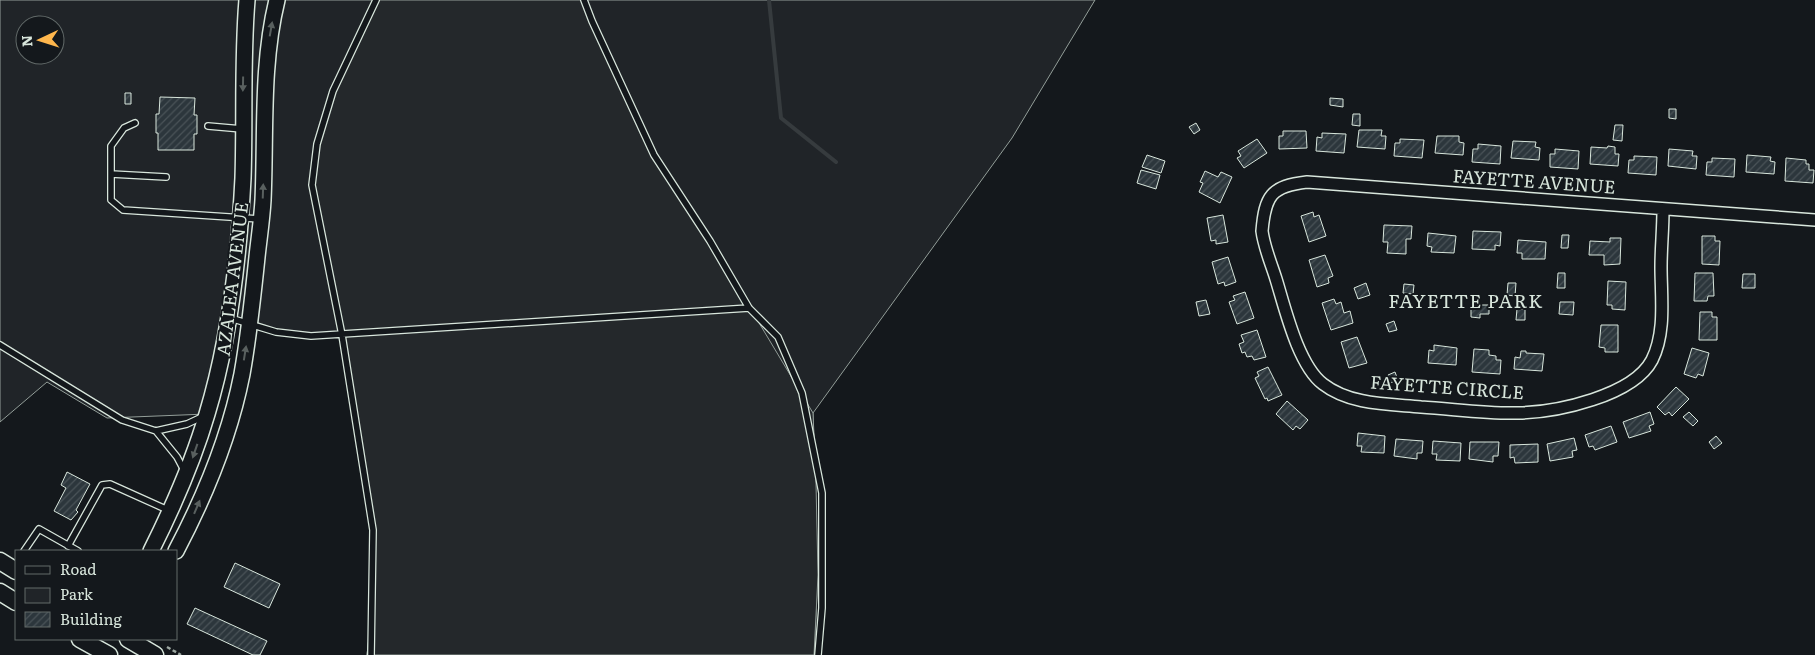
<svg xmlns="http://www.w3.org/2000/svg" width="1815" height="655" viewBox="0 0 1815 655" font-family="Literata,serif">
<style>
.green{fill:#202428;stroke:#939e99;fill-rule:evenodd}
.parking{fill:#24282b;stroke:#939e99}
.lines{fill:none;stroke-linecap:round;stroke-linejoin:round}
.stream{stroke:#363b3e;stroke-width:4}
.building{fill:url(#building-hatch);stroke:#d8e6dc}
.service-casing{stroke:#d8e6dc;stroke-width:8}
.minor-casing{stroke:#d8e6dc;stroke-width:14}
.tertiary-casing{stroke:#d8e6dc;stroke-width:18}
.secondary-casing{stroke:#d8e6dc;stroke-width:19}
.path{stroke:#9da8a2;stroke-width:2.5;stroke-dasharray:4 2.5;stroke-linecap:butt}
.service{stroke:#14181c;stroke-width:5.5}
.minor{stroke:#14181c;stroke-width:11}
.tertiary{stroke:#14181c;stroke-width:15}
.secondary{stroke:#14181c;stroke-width:16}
.oneway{fill:#59605f}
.labels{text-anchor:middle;stroke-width:4;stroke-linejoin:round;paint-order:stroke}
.street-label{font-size:18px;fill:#d8e6dc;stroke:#14181c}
.neighbourhood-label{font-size:19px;letter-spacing:1px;fill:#d8e6dc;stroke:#14181c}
</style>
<defs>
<pattern id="building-hatch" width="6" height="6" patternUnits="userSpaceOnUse" patternTransform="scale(1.25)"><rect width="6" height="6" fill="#2c363c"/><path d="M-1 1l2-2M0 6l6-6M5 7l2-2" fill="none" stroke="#4a5358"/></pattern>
</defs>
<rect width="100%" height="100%" fill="#14181c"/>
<path class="green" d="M 0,0 L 1095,0 L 1012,138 L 813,413 L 818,575 L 814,655 L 367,655 L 373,602 L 373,530 L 341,335 L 292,335 L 230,318 L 207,414 L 107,418 L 47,382 L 0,422 ZM 25,25 L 55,25 L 55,55 L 25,55 Z"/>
<path class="parking" d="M 376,0 L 584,0 L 654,155 L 710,241 L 813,413 L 816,483 L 818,575 L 814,655 L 367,655 L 373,602 L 373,530 L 342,335 L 312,185 L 317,144 L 333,91 Z"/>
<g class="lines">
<path class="stream" d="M 769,0 L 781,118 L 836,162"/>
</g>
<path class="building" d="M 125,93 L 131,93 L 131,104 L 125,104 Z
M 160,97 L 195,98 L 194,115 L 197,115 L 197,134 L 194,134 L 194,150 L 158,150 L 158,133 L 156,133 L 156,114 L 159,114 Z
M 1330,98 L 1343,99 L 1343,107 L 1330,105 Z
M 1669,109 L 1676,109 L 1676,119 L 1669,118 Z
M 1353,114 L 1360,114 L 1360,126 L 1352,125 Z
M 1196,123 L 1200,130 L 1194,134 L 1189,127 Z
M 1615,125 L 1623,125 L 1622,141 L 1613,140 Z
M 1359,130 L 1382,130 L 1381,136 L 1386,136 L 1385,149 L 1357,147 Z
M 1283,131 L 1306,131 L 1307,148 L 1279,149 L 1279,136 L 1283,136 Z
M 1322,133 L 1346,134 L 1344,153 L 1316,151 L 1317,137 L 1322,138 Z
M 1437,136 L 1459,136 L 1459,142 L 1464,143 L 1463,155 L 1435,153 Z
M 1257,139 L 1267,153 L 1244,168 L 1237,158 L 1241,156 L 1238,151 Z
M 1400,139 L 1424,140 L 1422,158 L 1394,156 L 1395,143 L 1400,143 Z
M 1513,141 L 1536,142 L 1535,147 L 1540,148 L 1539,160 L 1511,158 Z
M 1478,144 L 1501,146 L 1500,164 L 1472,162 L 1473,149 L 1478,149 Z
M 1608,146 L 1615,147 L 1615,154 L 1619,154 L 1618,166 L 1590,164 L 1591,147 L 1607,148 Z
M 1555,149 L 1579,151 L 1578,169 L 1550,167 L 1550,154 L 1555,154 Z
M 1669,149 L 1693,151 L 1692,156 L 1697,156 L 1696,169 L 1668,166 Z
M 1147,155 L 1165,161 L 1161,173 L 1142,167 Z
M 1747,155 L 1771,157 L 1770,161 L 1775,162 L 1774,174 L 1746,172 Z
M 1634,156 L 1657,157 L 1656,175 L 1628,173 L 1629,160 L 1634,160 Z
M 1712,158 L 1735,159 L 1734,177 L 1706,175 L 1707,162 L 1712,162 Z
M 1786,158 L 1806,160 L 1806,164 L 1809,164 L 1809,170 L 1814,170 L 1813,183 L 1785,181 Z
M 1141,170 L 1160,175 L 1156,189 L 1137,183 Z
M 1205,171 L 1218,177 L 1221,172 L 1232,177 L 1220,203 L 1199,192 L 1203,183 L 1200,182 Z
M 1313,212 L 1314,217 L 1319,215 L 1326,236 L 1309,242 L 1301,216 Z
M 1223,215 L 1228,242 L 1216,244 L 1216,240 L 1211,241 L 1207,218 Z
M 1384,225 L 1412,226 L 1411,239 L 1406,239 L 1406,254 L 1387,253 L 1388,242 L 1383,242 Z
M 1473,231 L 1501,232 L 1500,246 L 1495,245 L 1495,250 L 1472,249 Z
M 1428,233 L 1456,236 L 1454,253 L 1431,252 L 1432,247 L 1427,246 Z
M 1562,235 L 1569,235 L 1568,248 L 1561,248 Z
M 1702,236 L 1715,236 L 1715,241 L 1720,241 L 1719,265 L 1702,264 Z
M 1610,238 L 1621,238 L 1620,264 L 1604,265 L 1604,255 L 1589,255 L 1590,241 L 1610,242 Z
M 1518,240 L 1546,242 L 1545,259 L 1522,259 L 1522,253 L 1517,253 Z
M 1325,255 L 1333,276 L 1328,278 L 1329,283 L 1317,287 L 1309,260 Z
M 1228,257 L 1236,282 L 1225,286 L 1224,282 L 1218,284 L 1212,262 Z
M 1558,273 L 1565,273 L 1565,288 L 1557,288 Z
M 1695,273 L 1713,273 L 1714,296 L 1708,296 L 1707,301 L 1694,301 Z
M 1743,274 L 1755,274 L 1755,288 L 1742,288 Z
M 1608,281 L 1626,282 L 1625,310 L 1612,309 L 1612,305 L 1607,305 Z
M 1366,283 L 1370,295 L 1358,299 L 1354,288 Z
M 1508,283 L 1516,283 L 1515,296 L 1507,295 Z
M 1404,284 L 1414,285 L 1413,294 L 1403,293 Z
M 1245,292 L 1254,318 L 1237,324 L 1229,302 L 1235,300 L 1233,296 Z
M 1334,299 L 1336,304 L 1341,302 L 1344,313 L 1350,311 L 1353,323 L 1331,330 L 1322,303 Z
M 1206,300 L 1210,314 L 1199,316 L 1196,302 Z
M 1560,302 L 1574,302 L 1573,315 L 1559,314 Z
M 1471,305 L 1489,305 L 1489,314 L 1480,314 L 1480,318 L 1471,317 Z
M 1517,309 L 1525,309 L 1525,320 L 1516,320 Z
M 1700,312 L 1712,312 L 1712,317 L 1717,317 L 1717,340 L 1699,340 Z
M 1394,321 L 1397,330 L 1389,332 L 1386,324 Z
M 1601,325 L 1618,325 L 1618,352 L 1605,352 L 1605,348 L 1599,347 Z
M 1257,330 L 1266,357 L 1254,360 L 1252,356 L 1247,357 L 1245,352 L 1242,353 L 1239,344 L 1244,342 L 1241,335 Z
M 1357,337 L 1367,363 L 1349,368 L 1341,342 Z
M 1434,345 L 1457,348 L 1456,365 L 1428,363 L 1429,350 L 1434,351 Z
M 1692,348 L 1709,353 L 1703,376 L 1698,374 L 1696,378 L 1684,374 Z
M 1474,349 L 1489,350 L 1489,355 L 1496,356 L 1496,360 L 1501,360 L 1500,374 L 1472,372 Z
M 1521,351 L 1526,351 L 1526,353 L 1544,354 L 1542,371 L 1514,369 L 1515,357 L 1520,358 Z
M 1268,367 L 1282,395 L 1268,401 L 1267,398 L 1265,399 L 1255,378 L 1259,376 L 1257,372 Z
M 1395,372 L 1398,380 L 1390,383 L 1388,375 Z
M 1676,387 L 1689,399 L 1672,416 L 1669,412 L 1665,415 L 1657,407 Z
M 1287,401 L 1308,420 L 1300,429 L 1296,426 L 1293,430 L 1276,414 Z
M 1650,412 L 1654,424 L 1649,426 L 1651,431 L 1629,438 L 1623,422 Z
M 1689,412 L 1698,421 L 1693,426 L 1683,417 Z
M 1611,426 L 1617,442 L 1595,450 L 1593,446 L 1589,447 L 1585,435 Z
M 1358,433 L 1385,436 L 1384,453 L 1361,452 L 1362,446 L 1357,446 Z
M 1716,436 L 1722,443 L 1714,449 L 1709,442 Z
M 1574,438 L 1577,450 L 1572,451 L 1573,457 L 1550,461 L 1547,444 Z
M 1396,439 L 1423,441 L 1422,453 L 1417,453 L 1417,459 L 1394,456 Z
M 1433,441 L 1461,443 L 1460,461 L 1436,460 L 1437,454 L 1432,454 Z
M 1470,442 L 1499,442 L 1498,456 L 1493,456 L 1493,462 L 1469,459 Z
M 1538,444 L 1538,462 L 1515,463 L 1514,457 L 1510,458 L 1510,445 Z
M 67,472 L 90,484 L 76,510 L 78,512 L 71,520 L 54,511 L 66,488 L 61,485 Z
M 235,563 L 280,584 L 269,608 L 224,587 Z
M 195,608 L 267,641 L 260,655 L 253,655 L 187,624 Z"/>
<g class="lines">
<defs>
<path id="service" d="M 584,0 L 592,21 L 654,155 L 710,241 L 749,308 L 778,337 L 802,393 L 822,493 L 822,608 L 818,655
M 135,123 L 124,128 L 111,146 L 111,200 L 123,210 L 261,219
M 208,126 L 242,129
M 111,174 L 166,177
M 230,318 L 276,332 L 311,336 L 749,308
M 0,345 L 122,420 L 156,431 L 187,424 L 204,416
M 156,431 L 177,457 L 185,472
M 68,546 L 102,485 L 110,484 L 170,511
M 24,551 L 39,529 L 78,551
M 371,655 L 373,530 L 342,335 L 312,185 L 317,144 L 333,91 L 376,0"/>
<path id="minor" d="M 1663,210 C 1663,229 1661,248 1661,267 C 1661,297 1666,332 1652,360 C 1633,396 1557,412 1519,413 C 1487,414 1454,409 1421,407 C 1389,404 1350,405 1323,384 C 1298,365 1285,308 1276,279 C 1271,263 1264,247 1262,231 C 1265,196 1271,186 1307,182 L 1815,220"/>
<path id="tertiary" d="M 151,551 C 173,507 193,462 207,414 C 230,338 239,258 243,178 C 245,119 242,59 247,0
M 176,551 C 205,496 230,435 242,374 C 249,335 253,296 257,257 C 259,238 262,219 263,200 C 266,134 261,65 277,0"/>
<path id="secondary" d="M 0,561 L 16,571
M 0,592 L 16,602
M 80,639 L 109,655
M 128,639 L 155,655"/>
</defs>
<use href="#service" class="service-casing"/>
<use href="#minor" class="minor-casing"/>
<use href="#tertiary" class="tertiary-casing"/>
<use href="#secondary" class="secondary-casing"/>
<path class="path" d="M 167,647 L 181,655"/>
<use href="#service" class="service"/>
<use href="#minor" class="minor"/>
<use href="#tertiary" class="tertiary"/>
<use href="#secondary" class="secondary"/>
</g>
<defs><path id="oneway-solid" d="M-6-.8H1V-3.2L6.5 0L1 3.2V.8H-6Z" transform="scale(1.25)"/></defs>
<g class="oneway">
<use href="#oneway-solid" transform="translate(271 29) rotate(-80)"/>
<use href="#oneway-solid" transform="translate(243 84) rotate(91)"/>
<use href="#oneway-solid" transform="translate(263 191) rotate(-88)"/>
<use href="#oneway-solid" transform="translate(245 353) rotate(-81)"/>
<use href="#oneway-solid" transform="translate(195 451) rotate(109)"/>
<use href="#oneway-solid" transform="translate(197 507) rotate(-67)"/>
</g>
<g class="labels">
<g class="street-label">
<text transform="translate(1534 182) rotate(4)" y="6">FAYETTE AVENUE</text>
<text transform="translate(233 279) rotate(-83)" y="6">AZALEA AVENUE</text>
<text transform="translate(1447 388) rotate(4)" y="6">FAYETTE CIRCLE</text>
</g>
<g class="neighbourhood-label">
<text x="1466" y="308">FAYETTE PARK</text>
</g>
</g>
<rect x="15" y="550" width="162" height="90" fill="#14181c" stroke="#626a69"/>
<rect x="25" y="566" width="25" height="8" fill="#14181c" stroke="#626a69"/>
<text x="60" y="575" font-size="15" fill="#d8e6dc">Road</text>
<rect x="25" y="588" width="25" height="15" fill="#202428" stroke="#626a69"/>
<text x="60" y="600" font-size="15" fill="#d8e6dc">Park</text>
<rect x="25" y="612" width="25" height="15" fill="url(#building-hatch)" stroke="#626a69"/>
<text x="60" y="625" font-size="15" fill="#d8e6dc">Building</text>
<g transform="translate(40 40) rotate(266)"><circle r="24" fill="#14181c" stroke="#626a69"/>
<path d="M0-4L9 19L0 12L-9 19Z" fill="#ffb74d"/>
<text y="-8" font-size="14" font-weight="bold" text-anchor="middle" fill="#d8e6dc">N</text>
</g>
</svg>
